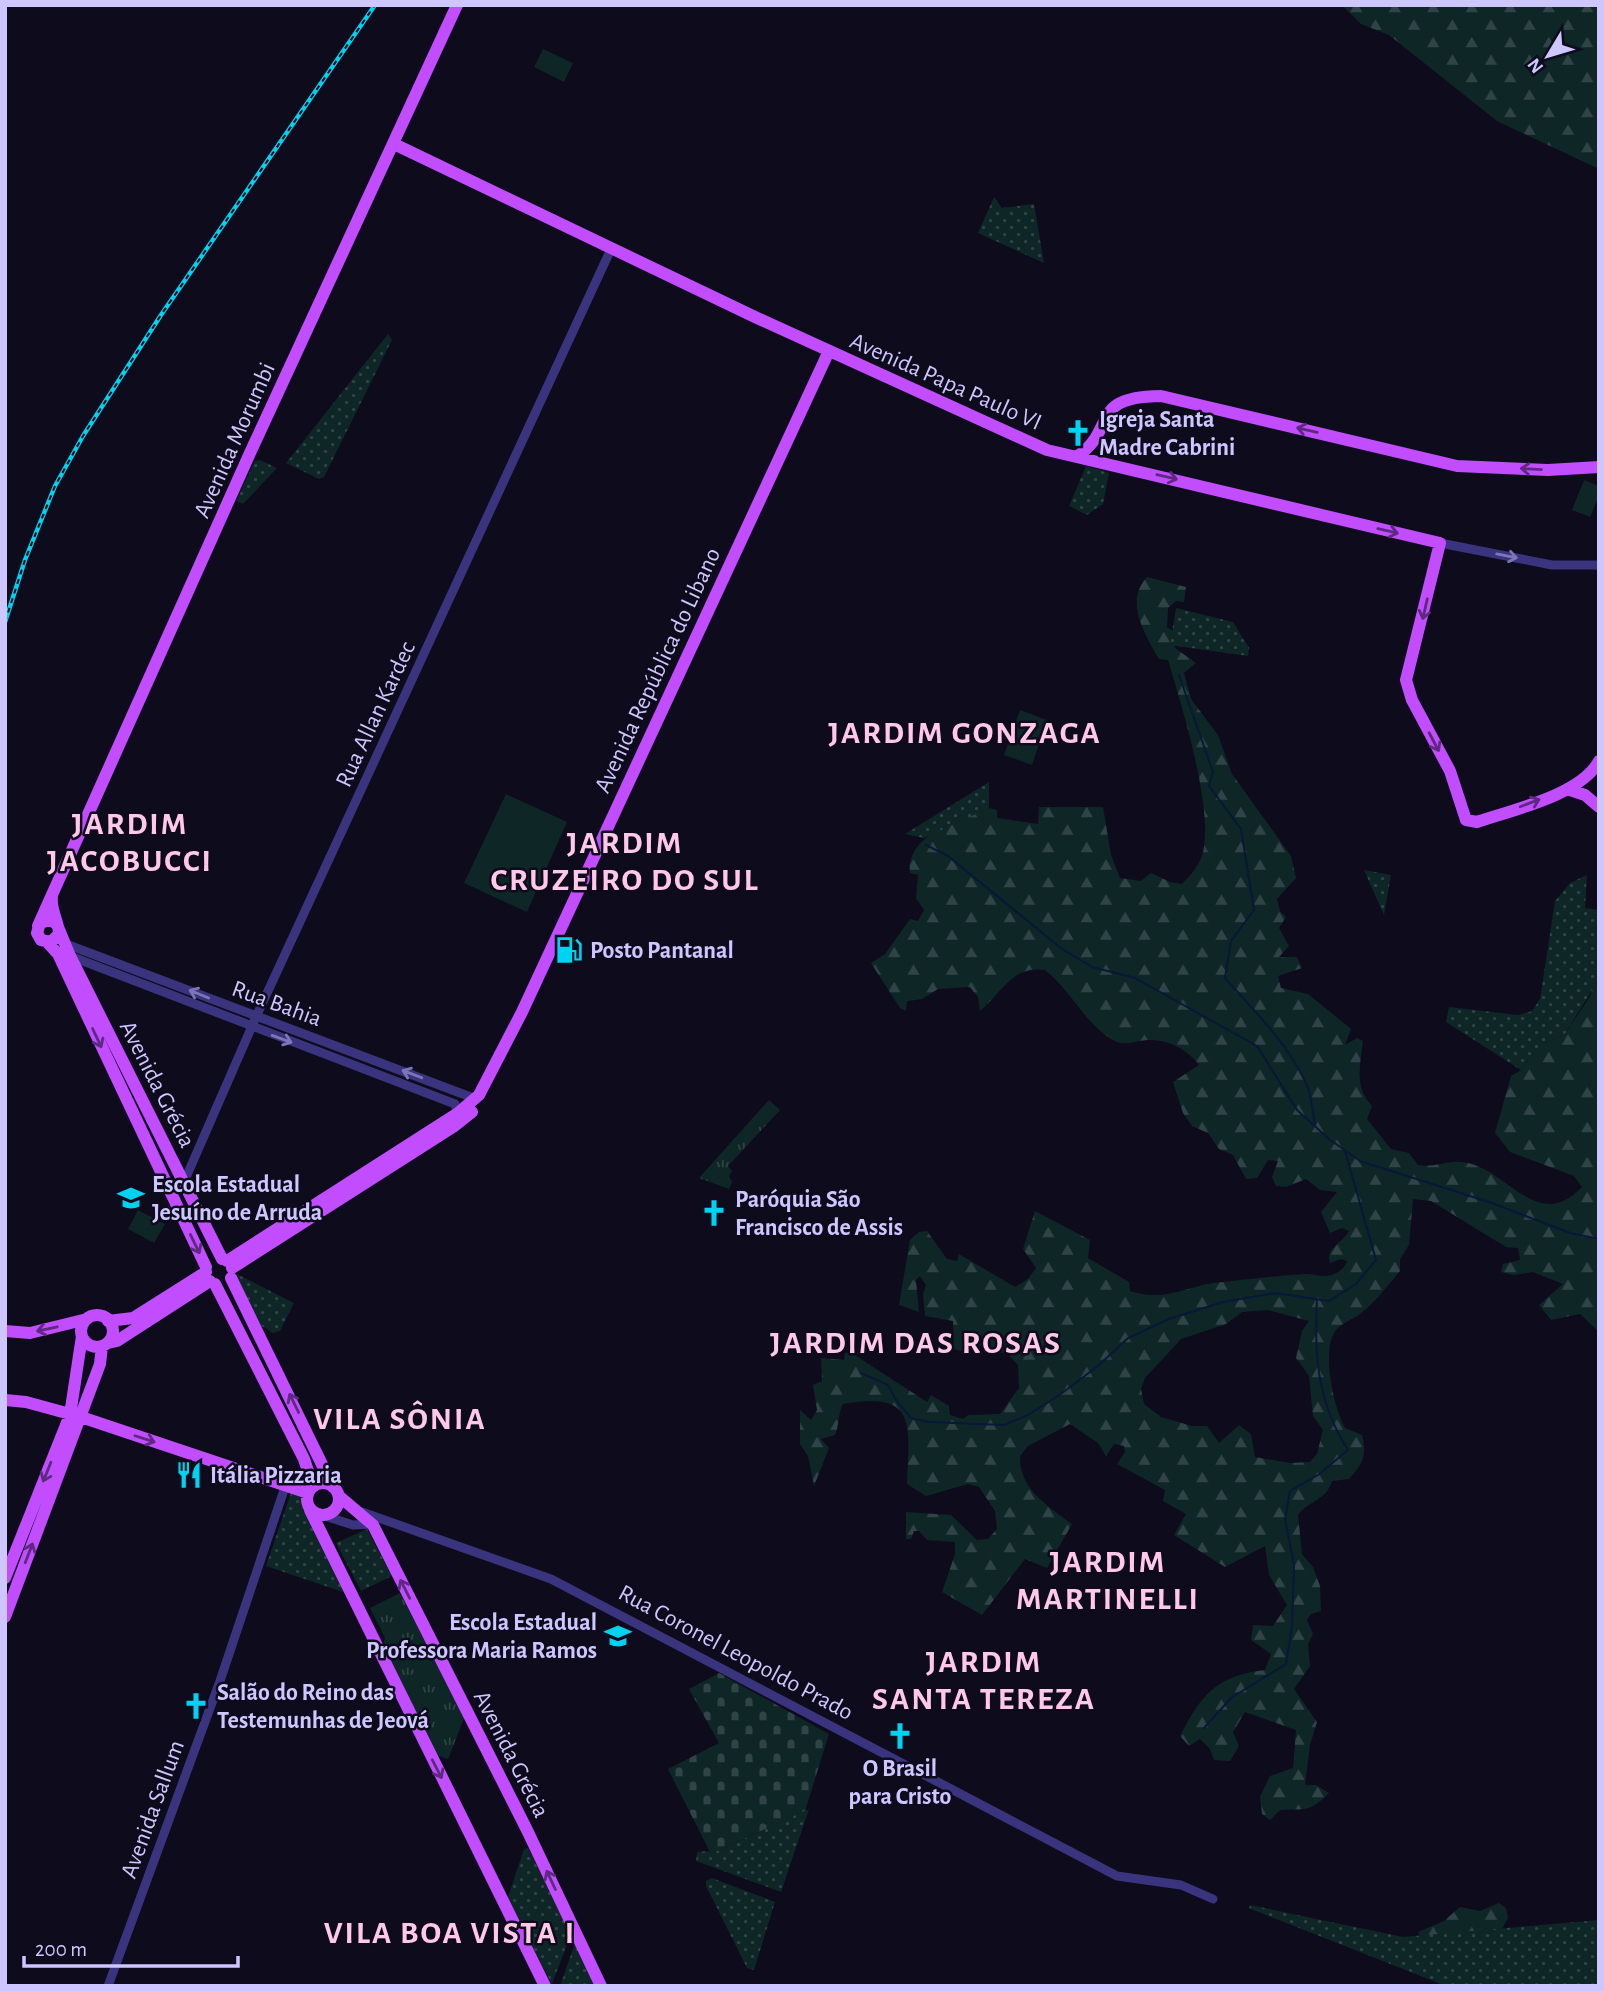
<svg xmlns="http://www.w3.org/2000/svg" width="1604" height="1991" viewBox="0 0 1604 1991" font-family="'Alegreya Sans',sans-serif">
<style>
.grass{fill:url(#grass-tufts)}
.forest{fill:url(#forest-firs);fill-rule:evenodd}
.cemetery{fill:url(#cemetery-stones)}
.park{fill:url(#park-dots)}
.garden{fill:#0e2626}
.lines{fill:none;stroke-linecap:round;stroke-linejoin:round}
.stream{stroke:#071839;stroke-width:2}
.minor{stroke:#39347d;stroke-width:9}
.major{stroke:#c14dff;stroke-width:12}
.rail-casing{stroke:#00d3f1;stroke-width:4.5}
.rail{stroke:#0e0b1c;stroke-width:2;stroke-dasharray:5;stroke-linecap:butt}
.oneway{stroke:#5f2982}
.oneway2{stroke:#7c76b8}
.labels{text-anchor:middle;stroke-width:5;stroke-linejoin:round;paint-order:stroke}
.street-label{font-size:24px;fill:#cec6ff;stroke:#0e0b1c}
.poi-label{font-size:24px;font-weight:bold;fill:#cec6ff;stroke:#0e0b1c;text-anchor:start}
.district-label{font-size:32px;font-weight:bold;letter-spacing:2px;fill:#ffc8e9;stroke:#0e0b1c}
</style>
<defs>
<pattern id="grass-tufts" width="24" height="20" patternUnits="userSpaceOnUse" patternTransform="scale(1.75)"><rect width="24" height="20" fill="#0e2626"/><path d="M3 7l-1-3M5 7V3M7 7l1-3M15 17l-1-3M17 17v-4M19 17l1-3" fill="none" stroke="#304447"/></pattern>
<pattern id="forest-firs" width="22" height="20" patternUnits="userSpaceOnUse" patternTransform="scale(1.75)"><rect width="22" height="20" fill="#0e2626"/><path d="M5 1l3.5 6h-7zM16 11l3.5 6h-7z" fill="#304447"/></pattern>
<pattern id="cemetery-stones" width="16" height="16" patternUnits="userSpaceOnUse" patternTransform="scale(1.75)"><rect width="16" height="16" fill="#0e2626"/><path d="M2 7V4a2 2 0 0 1 4 0v3zM10 15v-3a2 2 0 0 1 4 0v3z" fill="#304447"/></pattern>
<pattern id="park-dots" width="8" height="8" patternUnits="userSpaceOnUse" patternTransform="scale(1.75)"><rect width="8" height="8" fill="#0e2626"/><path d="M2 2h.1M6 6h.1" fill="none" stroke="#304447" stroke-width="1.8" stroke-linecap="round"/></pattern>
</defs>
<rect width="100%" height="100%" fill="#0e0b1c"/>
<path class="grass" d="M 769,1100 L 780,1110 L 728,1166 L 732,1171 L 729,1176 L 732,1182 L 729,1189 L 699,1178 Z
M 400,1593 L 465,1716 L 448,1759 L 438,1756 L 383,1644 L 385,1638 L 370,1608 Z"/>
<path class="forest" d="M 1342,5 L 1599,5 L 1599,169 L 1497,121 L 1389,35 L 1361,24 Z
M 1147,577 L 1186,587 L 1184,602 L 1176,601 L 1168,608 L 1167,627 L 1174,632 L 1175,648 L 1196,663 L 1184,673 L 1191,699 L 1218,735 L 1232,774 L 1291,856 L 1296,878 L 1277,899 L 1280,911 L 1286,917 L 1279,928 L 1289,946 L 1279,957 L 1297,957 L 1302,968 L 1278,976 L 1281,988 L 1308,994 L 1351,1029 L 1345,1045 L 1357,1038 L 1363,1041 C 1360,1066 1354,1087 1372,1106 L 1367,1119 L 1391,1149 L 1409,1153 L 1418,1165 C 1434,1168 1447,1160 1462,1162 C 1508,1167 1536,1235 1582,1187 L 1574,1176 L 1510,1152 L 1495,1133 L 1511,1076 L 1521,1070 L 1541,1044 L 1564,1035 L 1589,998 L 1599,977 L 1599,1332 L 1580,1314 L 1551,1320 L 1539,1305 L 1563,1284 L 1533,1272 L 1514,1275 L 1501,1272 L 1503,1264 L 1520,1260 L 1518,1248 L 1506,1247 L 1431,1201 L 1413,1199 L 1409,1245 L 1400,1259 L 1400,1271 C 1388,1285 1375,1303 1360,1314 C 1350,1321 1340,1323 1334,1333 C 1322,1354 1334,1409 1345,1428 L 1362,1435 C 1367,1455 1363,1464 1349,1479 L 1332,1481 C 1326,1501 1309,1500 1298,1515 L 1302,1554 L 1313,1567 L 1320,1586 L 1321,1611 L 1311,1614 L 1307,1620 L 1313,1634 L 1308,1644 L 1310,1666 L 1294,1689 L 1317,1722 L 1310,1745 L 1305,1785 L 1316,1785 L 1329,1793 C 1308,1814 1305,1808 1280,1810 L 1270,1820 L 1262,1814 L 1260,1797 L 1270,1776 L 1293,1768 L 1296,1730 L 1245,1712 L 1233,1732 L 1239,1746 L 1230,1761 L 1214,1760 L 1210,1749 L 1200,1739 L 1189,1746 L 1180,1736 C 1202,1694 1216,1676 1265,1670 L 1271,1654 L 1251,1640 L 1253,1625 L 1273,1626 L 1287,1605 L 1269,1575 L 1265,1546 L 1225,1567 L 1174,1535 L 1186,1514 L 1163,1501 L 1165,1490 L 1117,1464 L 1125,1452 L 1124,1446 L 1114,1444 L 1106,1456 L 1098,1443 L 1070,1424 L 1028,1446 L 1020,1456 C 1019,1489 1048,1506 1072,1524 L 1047,1568 L 1025,1559 L 982,1615 L 942,1592 L 955,1554 L 955,1542 L 927,1540 L 919,1531 L 914,1531 L 911,1539 L 906,1539 L 906,1512 L 951,1515 L 977,1540 L 988,1539 L 997,1529 L 995,1511 L 979,1487 L 968,1484 L 926,1496 L 907,1484 C 909,1425 918,1390 843,1404 C 837,1415 840,1424 835,1435 L 821,1439 L 829,1448 L 814,1486 L 808,1456 L 800,1444 L 800,1410 L 811,1420 L 817,1410 L 813,1385 L 822,1381 L 821,1358 L 844,1360 L 845,1353 L 850,1352 L 927,1402 L 931,1395 L 949,1406 L 950,1415 L 963,1419 L 968,1415 L 1000,1414 L 1019,1388 L 1018,1365 L 1010,1357 L 1011,1352 L 1001,1353 L 973,1343 L 961,1351 L 954,1349 L 953,1321 L 925,1316 L 923,1294 L 926,1285 L 920,1276 L 916,1280 L 919,1312 L 899,1305 L 910,1240 L 919,1232 L 927,1231 L 947,1259 L 957,1261 L 959,1254 L 1015,1287 L 1028,1279 L 1036,1268 L 1023,1249 L 1035,1211 L 1090,1240 L 1088,1258 L 1129,1282 L 1130,1291 C 1165,1302 1181,1288 1214,1283 C 1244,1280 1275,1276 1306,1274 C 1313,1274 1320,1277 1327,1276 C 1336,1275 1345,1269 1347,1261 L 1341,1259 L 1330,1263 C 1325,1248 1343,1243 1349,1231 L 1342,1228 L 1330,1233 L 1321,1212 L 1337,1192 L 1320,1190 L 1306,1179 L 1286,1187 L 1276,1186 L 1272,1177 L 1278,1161 L 1268,1160 L 1257,1178 L 1246,1179 L 1233,1155 L 1219,1149 L 1208,1133 L 1192,1126 L 1183,1113 L 1173,1082 L 1199,1065 C 1187,1049 1168,1039 1147,1040 C 1136,1041 1125,1046 1115,1041 C 1088,1028 1069,988 1045,970 C 1012,965 1002,993 980,1011 L 978,997 L 970,987 L 938,989 L 922,999 L 907,1001 L 906,1011 L 900,1008 L 871,963 L 885,954 L 910,919 L 918,921 L 924,910 L 916,898 L 918,875 L 910,873 C 906,833 961,821 989,808 L 997,810 L 997,818 L 1038,824 L 1039,807 L 1103,807 L 1111,855 L 1120,878 L 1141,881 L 1151,873 L 1170,882 L 1182,884 C 1193,873 1202,862 1204,847 C 1211,800 1182,707 1168,660 L 1159,659 C 1145,635 1124,601 1147,577 ZM 1268,1310 L 1309,1321 L 1302,1331 L 1296,1358 L 1309,1376 L 1313,1416 L 1323,1430 L 1317,1454 L 1310,1462 L 1290,1463 L 1255,1457 L 1251,1434 L 1239,1425 L 1219,1443 L 1207,1426 L 1192,1426 L 1161,1417 L 1144,1404 L 1141,1389 L 1145,1378 L 1181,1339 L 1226,1324 L 1242,1312 Z
M 1499,1903 L 1506,1908 L 1508,1918 L 1502,1929 L 1599,1986 L 1428,1948 L 1418,1932 L 1444,1921 L 1460,1907 L 1480,1911 Z"/>
<path class="cemetery" d="M 719,1673 L 829,1734 L 805,1811 L 711,1854 L 668,1769 L 719,1743 L 689,1689 Z"/>
<path class="park" d="M 994,197 L 1002,208 L 1034,204 L 1044,263 L 978,233 Z
M 388,334 L 392,340 L 324,477 L 319,479 L 286,463 Z
M 260,460 L 277,468 L 243,504 L 236,501 L 255,461 Z
M 1086,466 L 1109,473 L 1103,504 L 1087,515 L 1069,506 Z
M 1176,608 L 1233,622 L 1249,648 L 1248,656 L 1170,645 Z
M 989,782 L 989,808 L 924,838 L 905,834 Z
M 1364,870 L 1391,875 L 1384,915 Z
M 1587,875 L 1585,908 L 1599,910 L 1598,981 L 1564,1035 L 1541,1044 L 1521,1070 L 1446,1022 L 1449,1007 L 1518,1015 L 1532,1011 L 1540,999 L 1555,901 L 1570,883 Z
M 235,1273 L 294,1303 L 280,1331 L 273,1333 L 260,1325 Z
M 291,1493 L 301,1497 L 349,1591 L 346,1593 L 266,1566 Z
M 367,1529 L 392,1576 L 361,1591 L 336,1543 Z
M 809,1809 L 781,1892 L 696,1861 L 697,1852 L 709,1851 L 711,1854 Z
M 528,1848 L 571,1934 L 552,1984 L 507,1900 L 524,1849 Z
M 712,1878 L 775,1902 L 754,1970 L 747,1968 L 706,1886 L 706,1881 Z
M 1250,1905 L 1403,1937 L 1599,1920 L 1599,1986 L 1446,1986 L 1261,1913 L 1249,1908 Z
M 575,1943 L 596,1986 L 560,1986 Z"/>
<path class="garden" d="M 543,49 L 573,63 L 564,82 L 534,67 Z
M 1584,480 L 1599,486 L 1599,496 L 1590,517 L 1572,510 Z
M 1020,710 L 1047,720 L 1032,765 L 1004,755 Z
M 506,794 L 567,822 L 527,912 L 464,883 Z
M 138,1210 L 165,1224 L 154,1243 L 128,1229 Z"/>
<g class="lines">
<path class="stream" d="M 1179,675 L 1213,772 L 1209,786 L 1241,829 L 1254,910 L 1231,941 L 1225,978 C 1255,1012 1290,1045 1308,1088 C 1312,1099 1313,1114 1315,1126
M 926,845 L 948,856 L 1062,949 L 1092,967 L 1135,978 L 1257,1046 L 1297,1110 L 1329,1139 L 1360,1161 L 1492,1203 L 1570,1233 L 1599,1239
M 861,1373 L 888,1385 L 896,1400 L 911,1418 L 929,1422 L 1004,1425 L 1028,1415 L 1058,1396 L 1098,1366 L 1128,1338 L 1169,1319 L 1223,1302 L 1275,1293 L 1329,1301 L 1356,1284 L 1376,1260 L 1345,1151
M 1204,1728 L 1231,1698 L 1286,1664 L 1292,1627 L 1294,1565 L 1285,1519 L 1290,1491 L 1318,1475 L 1348,1450 C 1317,1402 1314,1354 1317,1299"/>
<path class="minor" d="M 1440,543 L 1552,565 L 1599,565
M 66,944 L 476,1099
M 70,956 L 455,1104 L 458,1113
M 169,1190 L 184,1182 L 256,1017 L 611,249
M 362,1512 L 551,1579 L 1117,1876 L 1181,1885 L 1213,1899
M 325,1516 L 353,1525 L 373,1524
M 108,1986 L 220,1681 L 285,1487"/>
<path class="major" d="M 394,144 L 755,317 L 1047,450 L 1440,543 L 1406,680 L 1412,700 L 1450,771 L 1466,820 L 1477,822 C 1512,810 1581,795 1599,761
M 1076,457 C 1119,429 1086,397 1161,396 L 1457,466 L 1548,470 L 1599,467
M 1567,789 L 1585,795 L 1599,807
M 52,896 C 50,911 59,921 59,934 L 51,942 L 41,940 L 37,933 L 40,923 L 50,920 L 57,924
M 38,926 L 250,453 L 457,5
M 58,927 L 70,956 L 222,1259
M 47,942 L 58,954 L 206,1267
M 227,1261 L 458,1113 L 479,1095 L 522,1012 L 829,351
M 232,1268 L 453,1127 L 472,1112
M 231,1278 L 333,1487
M 215,1284 L 304,1459 L 313,1486
M81 1331a16 16 0 1 1 32 0a16 16 0 1 1-32 0Z
M 108,1321 L 133,1318 L 206,1272
M 5,1331 L 30,1333 L 87,1319
M 108,1343 L 117,1341 L 210,1281
M 5,1400 L 26,1402 L 81,1417 L 308,1493
M307 1499a16 16 0 1 1 32 0a16 16 0 1 1-32 0Z
M 339,1496 L 373,1525 L 527,1830 L 601,1986
M 310,1510 L 545,1986
M 5,1578 L 70,1415 L 82,1336
M 5,1617 L 100,1364 L 102,1346"/>
<defs>
<path id="rail" d="M 5,622 L 25,560 L 55,486 L 83,436 L 161,315 L 375,5"/>
</defs>
<use href="#rail" class="rail-casing"/>
<use href="#rail" class="rail"/>
</g>
<defs><path id="oneway-shaft" d="M-6 0H5M1.5-3L5.5 0L1.5 3" fill="none" stroke-width="1.6" stroke-linecap="round" stroke-linejoin="round" transform="scale(1.75)"/></defs>
<g class="oneway">
<use href="#oneway-shaft" transform="translate(1307 430) rotate(-167)"/>
<use href="#oneway-shaft" transform="translate(1531 469) rotate(-177)"/>
<use href="#oneway-shaft" transform="translate(1167 477) rotate(13)"/>
<use href="#oneway-shaft" transform="translate(1388 531) rotate(13)"/>
<use href="#oneway-shaft" transform="translate(1425 609) rotate(103)"/>
<use href="#oneway-shaft" transform="translate(1434 742) rotate(62)"/>
<use href="#oneway-shaft" transform="translate(1530 803) rotate(-21)"/>
<use href="#oneway-shaft" transform="translate(97 1038) rotate(65)"/>
<use href="#oneway-shaft" transform="translate(195 1244) rotate(64)"/>
<use href="#oneway-shaft" transform="translate(47 1329) rotate(168)"/>
<use href="#oneway-shaft" transform="translate(294 1403) rotate(-116)"/>
<use href="#oneway-shaft" transform="translate(145 1439) rotate(18)"/>
<use href="#oneway-shaft" transform="translate(47 1472) rotate(112)"/>
<use href="#oneway-shaft" transform="translate(29 1553) rotate(-69)"/>
<use href="#oneway-shaft" transform="translate(405 1589) rotate(-117)"/>
<use href="#oneway-shaft" transform="translate(437 1769) rotate(63)"/>
<use href="#oneway-shaft" transform="translate(551 1880) rotate(-115)"/>
</g>
<g class="oneway2">
<use href="#oneway-shaft" transform="translate(1507 556) rotate(11)"/>
<use href="#oneway-shaft" transform="translate(199 994) rotate(-158)"/>
<use href="#oneway-shaft" transform="translate(282 1039) rotate(20)"/>
<use href="#oneway-shaft" transform="translate(412 1074) rotate(-159)"/>
</g>
<defs>
<symbol id="church-bare" viewBox="-9 -9 18 18"><path d="M-1.2-6h2.4v3.5h3.3v2.4h-3.3V6h-2.4V-.1h-3.3v-2.4h3.3Z" fill="#00d3f1" stroke="#0e0b1c" stroke-width="2.5" paint-order="stroke"/></symbol>
<symbol id="fuel-bare" viewBox="-9 -9 18 18"><path d="M-5.5-6h7V0h2V4h1.3V-2.5L3-4.5l.8-.8L6-3V5H2.5V1h-1V6h-7ZM-4.2-4.7v3.2H.2V-4.7Z" fill="#00d3f1" stroke="#0e0b1c" stroke-width="2.5" paint-order="stroke"/></symbol>
<symbol id="school-bare" viewBox="-9 -9 18 18"><path d="M0-5L7-2L0 1L-7-2ZM-4 1L0 2.5L4 1V4Q0 6-4 4Z" fill="#00d3f1" stroke="#0e0b1c" stroke-width="2.5" paint-order="stroke"/></symbol>
<symbol id="restaurant-bare" viewBox="-9 -9 18 18"><path d="M-5-6h1v4h1v-4h1v4h1v-4h1v5L-1.5 .5V6h-2V.5L-5-1ZM5-6V6H3V1.5H1.5Q1.5-4 5-6Z" fill="#00d3f1" stroke="#0e0b1c" stroke-width="2.5" paint-order="stroke"/></symbol>
</defs>
<g fill-rule="evenodd">
<use href="#church-bare" x="1059" y="414" width="38" height="38"/>
<use href="#fuel-bare" x="550" y="931" width="38" height="38"/>
<use href="#school-bare" x="112" y="1179" width="38" height="38"/>
<use href="#church-bare" x="695" y="1194" width="38" height="38"/>
<use href="#restaurant-bare" x="170" y="1456" width="38" height="38"/>
<use href="#school-bare" x="599" y="1617" width="38" height="38"/>
<use href="#church-bare" x="177" y="1687" width="38" height="38"/>
<use href="#church-bare" x="881" y="1717" width="38" height="38"/>
</g>
<g class="labels">
<g class="street-label">
<text transform="translate(946 381) rotate(24)" y="8">Avenida Papa Paulo VI</text>
<text transform="translate(234 440) rotate(-66)" y="8">Avenida Morumbi</text>
<text transform="translate(657 670) rotate(-65)" y="8">Avenida República do Libano</text>
<text transform="translate(375 714) rotate(-65)" y="8">Rua Allan Kardec</text>
<text transform="translate(277 1003) rotate(20)" y="8">Rua Bahia</text>
<text transform="translate(158 1084) rotate(63)" y="8">Avenida Grécia</text>
<text transform="translate(736 1652) rotate(28)" y="8">Rua Coronel Leopoldo Prado</text>
<text transform="translate(512 1754) rotate(63)" y="8">Avenida Grécia</text>
<text transform="translate(152 1809) rotate(-70)" y="8">Avenida Sallum</text>
</g>
<g class="poi-label">
<text x="1099" y="427">Igreja Santa<tspan x="1099" dy="28">Madre Cabrini</tspan></text>
<text x="590" y="958">Posto Pantanal</text>
<text x="152" y="1192">Escola Estadual<tspan x="152" dy="28">Jesuíno de Arruda</tspan></text>
<text x="735" y="1207">Paróquia São<tspan x="735" dy="28">Francisco de Assis</tspan></text>
<text x="210" y="1483">Itália Pizzaria</text>
<text x="597" y="1630" text-anchor="end">Escola Estadual<tspan x="597" dy="28">Professora Maria Ramos</tspan></text>
<text x="217" y="1700">Salão do Reino das<tspan x="217" dy="28">Testemunhas de Jeová</tspan></text>
<text x="900" y="1776" text-anchor="middle">O Brasil<tspan x="900" dy="28">para Cristo</tspan></text>
</g>
<g class="district-label">
<text x="965" y="743">JARDIM GONZAGA</text>
<text x="130" y="834">JARDIM<tspan x="130" dy="37">JACOBUCCI</tspan></text>
<text x="625" y="853">JARDIM<tspan x="625" dy="37">CRUZEIRO DO SUL</tspan></text>
<text x="916" y="1353">JARDIM DAS ROSAS</text>
<text x="400" y="1429">VILA SÔNIA</text>
<text x="1108" y="1572">JARDIM<tspan x="1108" dy="37">MARTINELLI</tspan></text>
<text x="984" y="1672">JARDIM<tspan x="984" dy="37">SANTA TEREZA</tspan></text>
<text x="450" y="1943">VILA BOA VISTA I</text>
</g>
</g>
<rect width="1604" height="1991" fill="none" stroke="#cec6ff" stroke-width="14"/>
<g transform="translate(1548 56) rotate(232)" stroke="#0e0b1c" stroke-width="5" paint-order="stroke">
<path d="M0-5L12 26L0 18L-12 26Z" fill="#cec6ff"/>
<text y="-10" font-size="19" font-weight="bold" text-anchor="middle" fill="#cec6ff">N</text>
</g>
<path d="M24 1956v10h214v-10" fill="none" stroke="#cec6ff" stroke-width="3.5"/>
<text x="35" y="1956" font-size="21" fill="#cec6ff" stroke="#0e0b1c" stroke-width="5" paint-order="stroke">200 m</text>
</svg>
